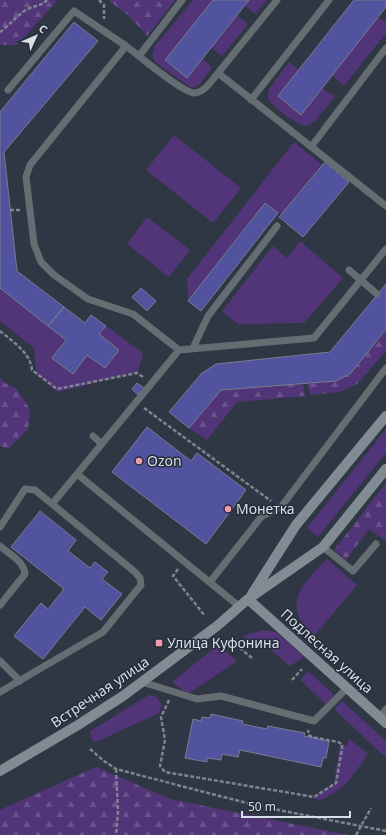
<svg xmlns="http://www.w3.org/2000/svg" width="386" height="835" viewBox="0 0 386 835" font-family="'Noto Sans',sans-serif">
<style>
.green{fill:#523579}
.forest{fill:url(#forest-firs)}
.building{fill:#51539e;stroke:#797c8d}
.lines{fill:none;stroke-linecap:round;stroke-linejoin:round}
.path{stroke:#7e8590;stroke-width:2.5;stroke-dasharray:4 2;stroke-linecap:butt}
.lane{stroke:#666d72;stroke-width:7}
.secondary{stroke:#808b93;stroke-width:10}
.poi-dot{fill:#f29aaf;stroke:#252d3a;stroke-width:1.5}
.labels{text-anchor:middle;stroke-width:3;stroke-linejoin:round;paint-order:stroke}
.poi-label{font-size:14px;fill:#d9dee7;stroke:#252d3a;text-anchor:start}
.street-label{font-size:14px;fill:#d9dee7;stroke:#252d3a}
</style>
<defs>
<pattern id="forest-firs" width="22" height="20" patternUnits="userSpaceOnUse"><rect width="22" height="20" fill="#523579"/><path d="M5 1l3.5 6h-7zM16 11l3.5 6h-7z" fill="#6a528c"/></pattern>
</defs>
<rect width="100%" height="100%" fill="#2f3744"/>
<path class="green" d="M 193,0 L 213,0 L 165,60 L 187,78 L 203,59 L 212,68 L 199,85 L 191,88 L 155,62 L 152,55 L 155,46 Z
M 249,0 L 267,0 L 255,14 L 245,5 Z
M 237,15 L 248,24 L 222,56 L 211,47 Z
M 378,17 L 386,23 L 386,33 L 344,86 L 332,75 Z
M 289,62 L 299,70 L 278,96 L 301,114 L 322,88 L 335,97 L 316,120 L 307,126 C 298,126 271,106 268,98 L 269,89 Z
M 174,135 L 241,188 L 213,223 L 146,170 Z
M 294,142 L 322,165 L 282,213 L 278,213 L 265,203 L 188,301 L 187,279 Z
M 147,217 L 190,250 L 169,277 L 127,244 Z
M 300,241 L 343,278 L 304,323 L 238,324 L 222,311 L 273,246 L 287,258 Z
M 0,288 L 65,339 L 53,358 L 73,374 L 87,355 L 105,368 L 119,350 L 99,334 L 106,326 L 143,353 L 138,372 L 58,392 L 37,375 L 34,348 L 0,321 Z
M 386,429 L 386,453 L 318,537 L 307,528 Z
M 327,559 L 357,585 L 314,636 C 280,606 302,584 327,559 Z
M 263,630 L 276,632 L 304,657 L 290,666 L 263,643 L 251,644 L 243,636 Z
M 218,645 L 237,661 L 188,694 L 172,682 Z
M 308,671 L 334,695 L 326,704 L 300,680 Z
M 149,695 L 157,697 L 162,705 L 159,713 L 98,741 L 92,741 L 90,731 Z
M 342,701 L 386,741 L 386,758 L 334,709 Z
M 349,739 L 368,754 C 352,776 347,789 320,800 L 312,798 L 334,783 L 340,744 L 347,746 Z"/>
<path class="forest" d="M 0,0 L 58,0 L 17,45 L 0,45 Z
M 108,0 L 175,0 L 147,36 L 129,16 Z
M 386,329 L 386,351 L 357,384 L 339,392 L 310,395 L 307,384 L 336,381 L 351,373 Z
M 0,378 L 5,383 L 16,388 L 30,409 L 28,429 L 8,449 L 0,446 Z
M 303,384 L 305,396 L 237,402 L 207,440 L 189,428 L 221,390 Z
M 386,483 L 386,541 L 369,529 L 346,560 L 334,550 Z
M 96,767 L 170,799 L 348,835 L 0,835 L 0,810 Z"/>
<path class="building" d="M 213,0 L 249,0 L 187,78 L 165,60 Z
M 354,0 L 386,0 L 386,7 L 301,115 L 278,96 Z
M 74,22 L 98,41 L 4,152 L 17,271 L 64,307 L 48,326 L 0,288 L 0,112 Z
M 325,162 L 349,182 L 303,237 L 279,217 Z
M 265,203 L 278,213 L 201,311 L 188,301 Z
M 386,284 L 386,329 L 351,373 L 336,381 L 221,390 L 189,428 L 169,412 L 202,373 L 216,364 L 330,352 Z
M 141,288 L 156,301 L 147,311 L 132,297 Z
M 64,307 L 85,323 L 91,315 L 106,326 L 99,334 L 119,350 L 105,368 L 87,355 L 73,374 L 52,358 L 66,340 L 48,326 Z
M 137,383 L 144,388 L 138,395 L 132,389 Z
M 147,427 L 191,461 L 197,453 L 246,490 L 206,544 L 112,472 Z
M 40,511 L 76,540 L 68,551 L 90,568 L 95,562 L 108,572 L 102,579 L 122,594 L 101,620 L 85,607 L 43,659 L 14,636 L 41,603 L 48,609 L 64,589 L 11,547 Z
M 211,714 L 243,721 L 242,724 L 267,729 L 268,726 L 305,733 L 304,736 L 329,741 L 326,758 L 323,758 L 321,767 L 240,750 L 238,757 L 222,754 L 221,760 L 207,758 L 207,762 L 185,758 L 193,719 L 201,721 L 202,717 L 210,718 Z"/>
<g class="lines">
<path class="path" d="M 99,0 L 104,5 L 104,19
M 0,32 C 9,26 21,11 30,8 C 37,5 41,6 47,0
M 10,210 L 20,210
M 0,331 C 13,342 30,352 32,370 L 57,389 L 137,373 L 143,377
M 144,408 L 271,501
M 178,569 L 173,576 L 205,616
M 235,644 L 252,658
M 292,680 L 302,669
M 169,700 L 161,717 L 165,740 L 160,766 L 165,772 L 314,797 L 336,783 L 342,749 L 342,744 L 338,742 L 312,737 L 309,735 L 308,730
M 90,749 L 104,761 L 116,769 L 258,806 L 386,831
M 116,769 L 118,812 L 116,835
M 356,835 L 371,808"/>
<path class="lane" d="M 277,0 L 218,73 L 386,206
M 139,56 L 182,0
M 218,73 C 212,80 205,92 195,93 C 184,94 137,54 126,46 L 30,165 L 26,177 L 34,244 L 41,262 L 54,275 L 88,299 L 133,314 L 179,350 L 314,338 L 386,249
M 8,90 L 74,11 L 126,46
M 251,100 L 329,0
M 311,147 L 386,48
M 349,270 L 377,294
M 193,348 L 208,316 L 277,226
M 179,350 L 77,474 L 240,607
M 93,436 L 102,444
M 52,504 L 77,474
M 0,527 L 25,489 L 35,490 L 135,572 L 140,578 L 141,585 L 103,632 L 0,692
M 0,546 C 9,554 24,561 25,574 L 0,605
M 323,547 L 353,571 L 376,544
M 210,582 L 262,516 L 281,507 L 386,368
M 0,661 L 20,681
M 142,682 L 197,699 L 221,696 L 314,721 L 347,688
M 380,717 L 386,709"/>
<path class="secondary" d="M 252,594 L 296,525 L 386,416
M 248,599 L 386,723
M 0,771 L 78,725 L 123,696 L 217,626 L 248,599 L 323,547 L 386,469"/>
</g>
<g class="poi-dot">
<circle cx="139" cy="461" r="4"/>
<circle cx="228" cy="509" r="4"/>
<rect x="155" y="639" width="8" height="8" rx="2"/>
</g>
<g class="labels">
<g class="poi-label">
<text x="147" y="466">Ozon</text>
<text x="236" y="514">Монетка</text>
<text x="167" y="648">Улица Куфонина</text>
</g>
<g class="street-label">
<text transform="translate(327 651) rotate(42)" y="5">Подлесная улица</text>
<text transform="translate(100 692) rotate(-34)" y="5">Встречная улица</text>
</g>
</g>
<g transform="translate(36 36) rotate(45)" stroke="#252d3a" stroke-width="3" paint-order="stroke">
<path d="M0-3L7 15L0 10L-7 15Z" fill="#d9dee7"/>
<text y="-6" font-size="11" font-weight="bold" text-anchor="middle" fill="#d9dee7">С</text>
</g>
<path d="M242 811v6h108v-6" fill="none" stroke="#d9dee7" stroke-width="2"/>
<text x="248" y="811" font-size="12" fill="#d9dee7" stroke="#252d3a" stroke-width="3" paint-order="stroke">50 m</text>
</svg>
